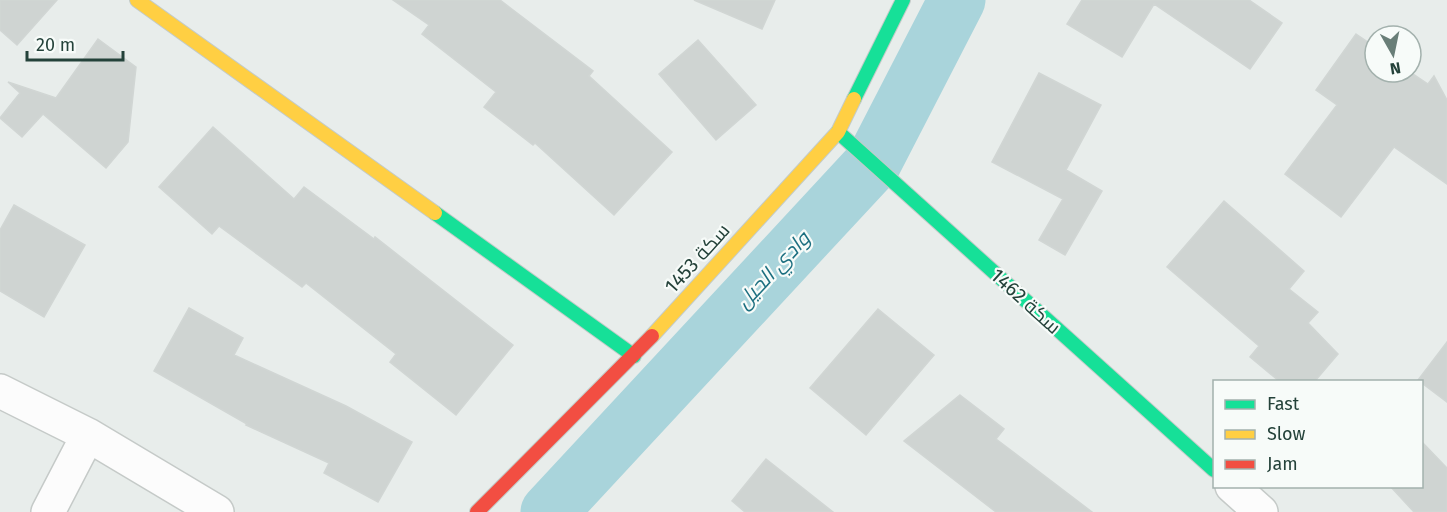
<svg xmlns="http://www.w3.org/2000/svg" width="1447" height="512" viewBox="0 0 1447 512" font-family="'Fira Sans',Cairo,sans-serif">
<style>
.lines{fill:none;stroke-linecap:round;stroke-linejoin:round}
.river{stroke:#a9d4db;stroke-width:57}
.building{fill:#cfd4d2;stroke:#d1d6d4;stroke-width:1.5}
.street-casing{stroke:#c5cac8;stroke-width:36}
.fast-casing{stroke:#c3cbc8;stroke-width:16}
.slow-casing{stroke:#c3cbc8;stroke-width:16}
.jam-casing{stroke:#c3cbc8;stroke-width:16}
.street{stroke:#fcfcfc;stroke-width:33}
.fast{stroke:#16e098;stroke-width:14}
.slow{stroke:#ffcf43;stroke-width:14}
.jam{stroke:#f24e42;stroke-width:14}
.labels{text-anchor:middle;stroke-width:4.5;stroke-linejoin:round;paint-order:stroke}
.street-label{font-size:20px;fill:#24423a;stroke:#f7fbf9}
.water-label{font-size:21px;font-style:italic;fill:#1c6f80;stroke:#f7fbf9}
</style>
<rect width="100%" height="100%" fill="#e8edeb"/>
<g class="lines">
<path class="river" d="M 549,512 L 873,163 L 957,0"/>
</g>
<path class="building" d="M 0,0 L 57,0 L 17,45 L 0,30 Z
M 393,0 L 500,0 L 593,71 L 589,76 L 672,152 L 614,215 L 535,143 L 533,145 L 484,107 L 496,92 L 422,34 L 429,25 Z
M 694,0 L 775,0 L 762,29 Z
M 1082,0 L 1249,0 L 1282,23 L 1250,69 L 1154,4 L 1122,57 L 1067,24 Z
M 1356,34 L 1375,47 L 1375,72 L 1410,72 L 1428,84 L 1434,76 L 1447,100 L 1447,184 L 1394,147 L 1341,217 L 1285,174 L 1337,105 L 1316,90 Z
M 98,39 L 136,67 L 128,142 L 106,168 L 43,114 L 22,137 L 0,118 L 20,93 L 8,82 L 56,98 Z
M 698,40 L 756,105 L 716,140 L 659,74 Z
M 1039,73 L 1101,105 L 1066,170 L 1102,191 L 1065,255 L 1039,240 L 1063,199 L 992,162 Z
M 213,127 L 294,199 L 304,187 L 374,239 L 375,237 L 513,345 L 456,415 L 390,362 L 396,354 L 306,283 L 302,287 L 219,226 L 212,234 L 159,187 Z
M 1224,201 L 1304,271 L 1289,289 L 1318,312 L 1308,323 L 1338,354 L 1315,381 L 1279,381 L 1250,357 L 1259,346 L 1167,267 Z
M 14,205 L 85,245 L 44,317 L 0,291 L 0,230 Z
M 189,308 L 243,338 L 234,355 L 346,406 L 412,442 L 378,502 L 324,473 L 329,463 L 246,425 L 247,424 L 154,371 Z
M 878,309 L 934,355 L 866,435 L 810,388 Z
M 1447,342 L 1447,402 L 1418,380 Z
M 960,395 L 1004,429 L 996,439 L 1092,512 L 996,512 L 904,441 Z
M 1422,442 L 1447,468 L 1447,512 L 1414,512 L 1390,486 L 1422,486 Z
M 766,459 L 833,512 L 745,512 L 732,501 Z"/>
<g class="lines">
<defs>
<path id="street" d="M 0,391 L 88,435 L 217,512
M 1232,486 L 1261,512
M 48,512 L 88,435"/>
<path id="fast" d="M 854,99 L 903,0
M 838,132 L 1214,470
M 435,213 L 634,356"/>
<path id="slow" d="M 137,0 L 435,213
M 652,336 L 838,132 L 854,99"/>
<path id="jam" d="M 477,512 L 652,336"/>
</defs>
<use href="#street" class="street-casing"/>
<use href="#fast" class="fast-casing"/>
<use href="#slow" class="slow-casing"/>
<use href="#jam" class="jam-casing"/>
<use href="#street" class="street"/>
<use href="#fast" class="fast"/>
<use href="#slow" class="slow"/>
<use href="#jam" class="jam"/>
</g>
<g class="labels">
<g class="street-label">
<text transform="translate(697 258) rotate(-48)" y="7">سكة 1453</text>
<text transform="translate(1026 301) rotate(42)" y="7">سكة 1462</text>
</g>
<g class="water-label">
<text transform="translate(773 270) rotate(-47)" y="7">وادي الحيل</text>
</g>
</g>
<rect x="1213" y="380" width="210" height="108" fill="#f7fbf9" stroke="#a3b1ad" stroke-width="1.5"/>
<rect x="1225" y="400" width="30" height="9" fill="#16e098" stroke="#a3b1ad" stroke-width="1.5"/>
<text x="1267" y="410" font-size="18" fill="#24423a">Fast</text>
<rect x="1225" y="430" width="30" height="9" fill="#ffcf43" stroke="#a3b1ad" stroke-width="1.5"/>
<text x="1267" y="440" font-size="18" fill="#24423a">Slow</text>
<rect x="1225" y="460" width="30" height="9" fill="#f24e42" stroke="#a3b1ad" stroke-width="1.5"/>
<text x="1267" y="470" font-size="18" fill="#24423a">Jam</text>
<g transform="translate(1393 54) rotate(171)"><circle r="28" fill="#f7fbf9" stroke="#a3b1ad" stroke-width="1.5"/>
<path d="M0-4.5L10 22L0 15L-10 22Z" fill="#697e78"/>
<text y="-9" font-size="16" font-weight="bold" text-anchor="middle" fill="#24423a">N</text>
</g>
<path d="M27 51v9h96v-9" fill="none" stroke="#24423a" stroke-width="3"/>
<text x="36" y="51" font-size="18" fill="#24423a" stroke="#f7fbf9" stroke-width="4.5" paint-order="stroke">20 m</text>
</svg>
